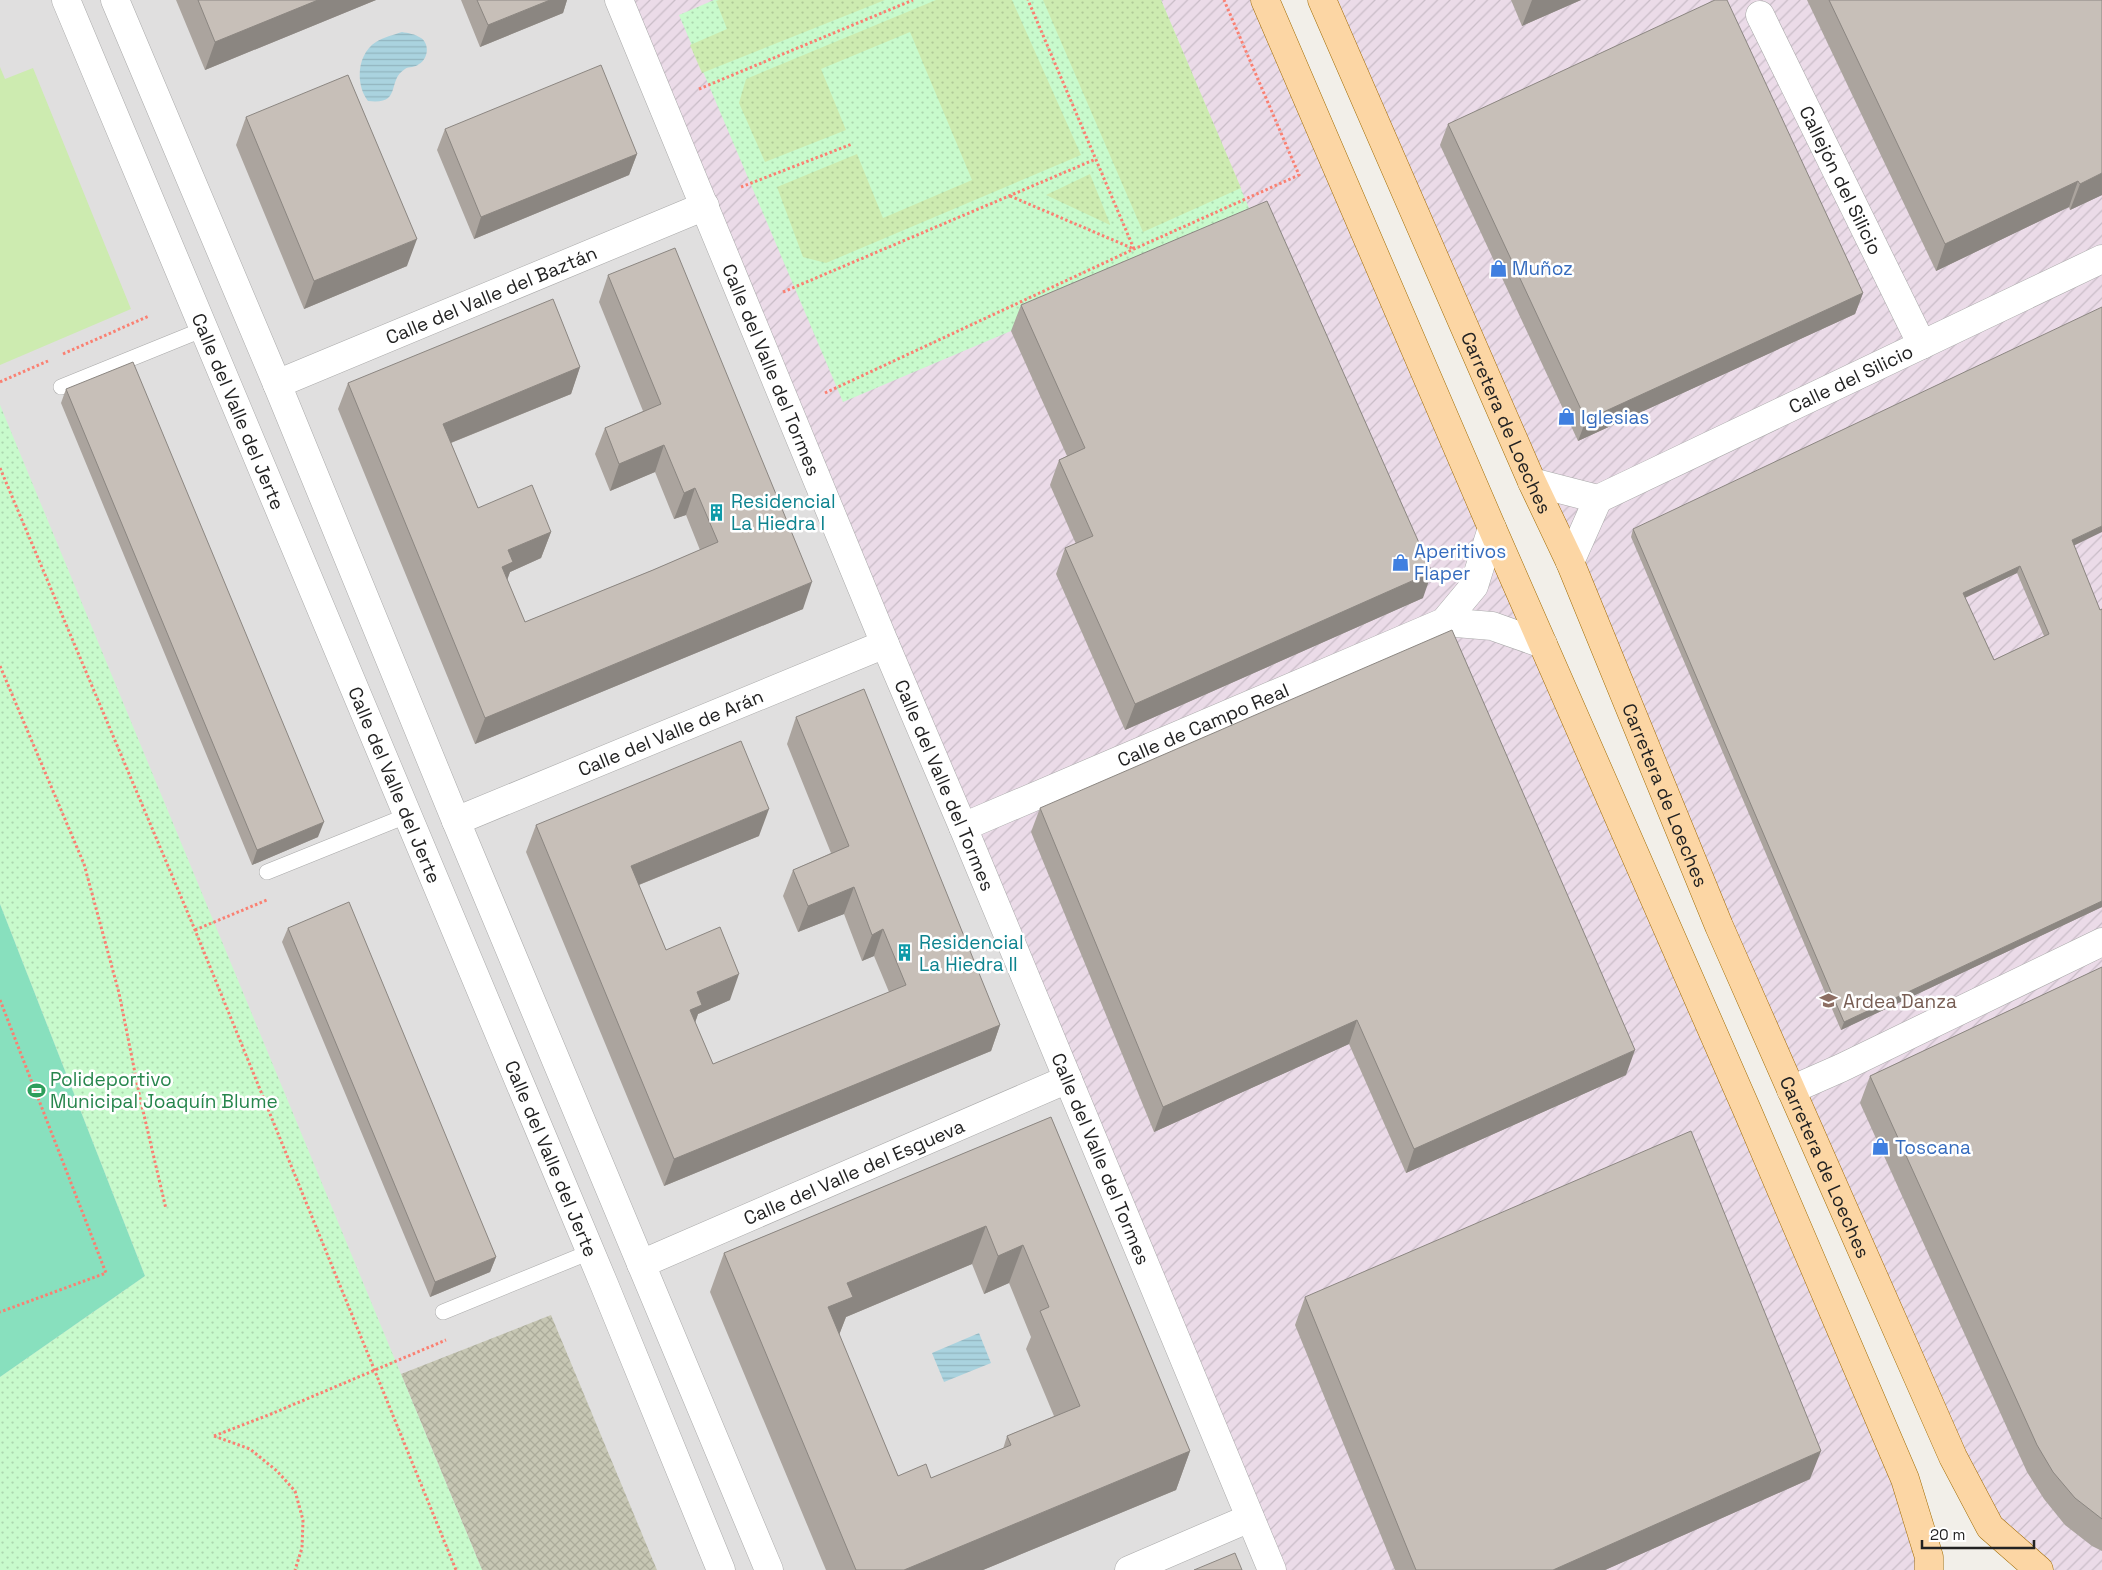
<svg xmlns="http://www.w3.org/2000/svg" width="2102" height="1570" viewBox="0 0 2102 1570" font-family="'Space Grotesk',sans-serif">
<style>
.residential{fill:#e0dfdf}
.industrial{fill:url(#industrial-furrows)}
.construction{fill:url(#construction-cross-hatch)}
.grass{fill:#cdebb0}
.park{fill:url(#park-dots)}
.garden{fill:url(#garden-dots)}
.pitch{fill:#88e0be}
.water{fill:url(#water-rules)}
.lines{fill:none;stroke-linecap:round;stroke-linejoin:round}
.lane-casing{stroke:#a9a9a9;stroke-width:16}
.street-casing{stroke:#a9a9a9;stroke-width:29}
.primary-casing{stroke:#a06b00;stroke-width:29}
.path{stroke:#fa8072;stroke-width:3;stroke-dasharray:2.5 2.5;stroke-linecap:butt}
.lane{stroke:#fff;stroke-width:15}
.street{stroke:#fff;stroke-width:28}
.primary{stroke:#fcd6a4;stroke-width:28}
.wall{fill:#aba49e;fill-rule:evenodd}
.shaded-wall{fill:#8b8681}
.building{fill:#c7bfb8;stroke:#8b8681;fill-rule:evenodd}
.labels{text-anchor:middle;stroke-width:5;stroke-linejoin:round;paint-order:stroke}
.street-label{font-size:19px;fill:#222;stroke:#fff}
.shop-label{font-size:19px;fill:#366cbe;stroke:#fff;text-anchor:start}
.culture-label{font-size:19px;fill:#0d838f;stroke:#fff;text-anchor:start}
.education-label{font-size:19px;fill:#785e54;stroke:#fff;text-anchor:start}
.leisure-label{font-size:19px;fill:#27864d;stroke:#fff;text-anchor:start}
</style>
<defs>
<pattern id="industrial-furrows" width="10" height="10" patternUnits="userSpaceOnUse" patternTransform="scale(1.25)"><rect width="10" height="10" fill="#ebdbe8"/><path d="M-1 1l2-2M0 10L10 0M9 11l2-2" fill="none" stroke="#c9bcc7"/></pattern>
<pattern id="construction-cross-hatch" width="8" height="8" patternUnits="userSpaceOnUse" patternTransform="scale(1.25)"><rect width="8" height="8" fill="#c7c7b4"/><path d="M0 0l8 8M0 8l8-8" fill="none" stroke="#abab9a"/></pattern>
<pattern id="park-dots" width="8" height="8" patternUnits="userSpaceOnUse" patternTransform="scale(1.25)"><rect width="8" height="8" fill="#c8facc"/><path d="M2 2h.1M6 6h.1" fill="none" stroke="#acd6af" stroke-width="1.8" stroke-linecap="round"/></pattern>
<pattern id="garden-dots" width="8" height="8" patternUnits="userSpaceOnUse" patternTransform="scale(1.25)"><rect width="8" height="8" fill="#cdebb0"/><path d="M2 2h.1M6 6h.1" fill="none" stroke="#b0c997" stroke-width="1.8" stroke-linecap="round"/></pattern>
<pattern id="water-rules" width="6" height="5" patternUnits="userSpaceOnUse" patternTransform="scale(1.25)"><rect width="6" height="5" fill="#aad3df"/><path d="M0 2.5h6" fill="none" stroke="#92b5bf"/></pattern>
</defs>
<rect width="100%" height="100%" fill="#f2efe9"/>
<path class="residential" d="M 0,0 L 619,0 L 1272,1570 L 0,1570 L 0,1377 L 145,1276 L 0,904 Z"/>
<path class="industrial" d="M 619,0 L 1265,0 L 1929,1570 L 1272,1570 Z
M 1322,0 L 2102,0 L 2102,1570 L 2039,1570 L 1990,1527 Z"/>
<path class="construction" d="M 551,1315 L 657,1570 L 482,1570 L 401,1374 Z"/>
<path class="grass" d="M 0,67 L 5,79 L 33,68 L 131,309 L 0,365 Z"/>
<path class="park" d="M 714,0 L 1161,0 L 1257,227 L 843,402 L 679,15 Z
M 0,405 L 482,1570 L 0,1570 L 0,1377 L 145,1276 L 0,904 Z"/>
<path class="garden" d="M 719,0 L 885,0 L 702,73 L 690,45 L 727,29 L 716,1 Z
M 936,0 L 1012,0 L 1081,155 L 826,263 L 803,257 L 777,187 L 857,154 L 883,218 L 972,180 L 910,32 L 821,69 L 846,130 L 765,162 L 739,103 L 746,79 Z
M 1043,0 L 1161,0 L 1241,188 L 1143,232 Z
M 1090,174 L 1110,224 L 1110,225 L 1046,195 Z"/>
<path class="pitch" d="M 0,904 L 145,1276 L 0,1377 Z"/>
<path class="water" d="M 402,32 C 408,33 415,34 421,38 C 430,44 428,59 419,64 C 415,68 409,66 405,69 C 386,81 403,105 368,101 C 355,84 357,54 376,42 C 384,37 393,35 402,32 Z
M 979,1333 L 991,1363 L 944,1382 L 932,1353 Z"/>
<g class="lines">
<defs>
<path id="lane" d="M 61,387 L 204,329
M 267,872 L 406,816
M 443,1312 L 590,1252"/>
<g id="street">
<path id="s1" d="M 66,0 L 604,1284 L 721,1570"/>
<path d="M 115,0 L 277,384 L 456,821 L 769,1570"/>
<path id="s2" d="M 619,0 L 885,644 L 963,827 L 1272,1570"/>
<path id="s3" d="M 1760,15 L 1922,345"/>
<path id="s4" d="M 277,384 L 705,206"/>
<path id="s5" d="M 1532,482 L 1598,499 L 2102,259"/>
<path d="M 1570,562 L 1598,499"/>
<path d="M 1444,622 L 1492,626 L 1543,644"/>
<path id="s6" d="M 456,821 L 885,644"/>
<path id="s7" d="M 963,827 L 1444,622 L 1474,586 L 1492,528"/>
<path d="M 1791,1090 L 1841,1068 L 2102,942"/>
<path id="s8" d="M 641,1264 L 1068,1079"/>
<path d="M 1129,1570 L 1250,1518"/>
</g>
<g id="primary">
<path d="M 1265,0 L 1492,528 L 1747,1110 L 1905,1479 L 1929,1557 L 1929,1570"/>
<path id="s9" d="M 1322,0 L 1532,482 L 1570,562 L 1719,926 L 1953,1457 L 1990,1527 L 2039,1570"/>
</g>
</defs>
<use href="#lane" class="lane-casing"/>
<use href="#street" class="street-casing"/>
<use href="#primary" class="primary-casing"/>
<path class="path" d="M 699,89 L 913,0
M 741,187 L 852,144
M 1010,196 L 1134,249 L 1028,0
M 783,292 L 1096,159
M 63,354 L 149,316
M 0,382 L 48,361
M 825,393 L 1134,249 L 1299,175 L 1224,0
M 0,468 L 195,930 L 456,1570
M 0,666 L 84,864 L 119,993 L 140,1098 L 166,1209
M 195,930 L 267,900
M 0,1000 L 106,1273 L 0,1312
M 214,1436 L 271,1414 L 446,1340
M 214,1436 L 250,1449 L 277,1471 L 295,1491 L 303,1520 L 302,1548 L 295,1570"/>
<use href="#lane" class="lane"/>
<use href="#street" class="street"/>
<use href="#primary" class="primary"/>
</g>
<path class="wall" d="M 176,0 L 376,0 L 205,70 Z
M 461,0 L 567,0 L 563,13 L 480,47 Z
M 1511,0 L 1581,0 L 1522,26 Z
M 1807,0 L 2102,0 L 2102,195 L 2070,210 L 2069,207 L 1936,271 Z
M 246,117 L 407,266 L 304,309 L 236,145 Z
M 1448,124 L 1863,293 L 1855,314 L 1578,441 L 1440,145 Z
M 445,129 L 637,154 L 629,175 L 474,239 L 437,150 Z
M 608,275 L 803,609 L 475,744 L 338,409 L 348,383 L 580,367 L 571,394 L 451,443 L 478,508 L 551,532 L 541,558 L 510,572 L 507,579 L 525,622 L 653,570 L 700,550 L 686,515 L 674,519 L 655,472 L 610,491 L 595,454 L 605,428 L 643,411 L 599,302 Z
M 1021,305 L 1423,598 L 1125,730 L 1056,574 L 1065,548 L 1076,544 L 1050,485 L 1059,460 L 1067,456 L 1011,331 Z
M 66,389 L 318,837 L 252,865 L 61,403 Z
M 1633,529 L 2074,546 L 2100,610 L 2102,609 L 2102,907 L 1841,1030 L 1631,537 ZM 2017,573 L 2044,636 L 1994,660 L 1965,598 Z
M 796,717 L 1000,1025 L 991,1051 L 664,1186 L 526,852 L 536,825 L 759,836 L 639,885 L 666,950 L 730,1000 L 698,1014 L 695,1022 L 713,1064 L 889,992 L 874,956 L 862,961 L 844,914 L 798,932 L 783,896 L 793,870 L 831,853 L 787,744 Z
M 1040,808 L 1626,1075 L 1406,1173 L 1349,1044 L 1154,1132 L 1031,832 Z
M 288,928 L 496,1257 L 490,1272 L 430,1297 L 282,942 Z
M 2102,967 L 2102,1551 L 2092,1546 L 2065,1525 L 2044,1499 L 2027,1472 L 1860,1103 L 1870,1076 Z
M 1051,1117 L 1190,1451 L 1176,1490 L 983,1570 L 826,1570 L 710,1292 L 724,1253 ZM 972,1264 L 984,1294 L 1009,1283 L 1031,1337 L 1026,1349 L 1054,1416 L 1007,1436 L 1003,1449 L 931,1478 L 898,1476 L 839,1335 L 846,1317 Z
M 1305,1297 L 1810,1479 L 1605,1570 L 1395,1570 L 1295,1325 Z"/>
<path class="shaded-wall" d="M 318,0 L 376,0 L 205,70 L 215,42 Z
M 550,0 L 567,0 L 563,13 L 480,47 L 488,25 Z
M 1532,0 L 1581,0 L 1522,26 Z
M 637,154 L 629,175 L 474,239 L 481,217 Z
M 2102,173 L 2102,195 L 2070,210 L 2080,184 Z
M 2078,181 L 2069,207 L 1936,271 L 1945,244 Z
M 417,239 L 407,266 L 304,309 L 314,281 Z
M 1863,293 L 1855,314 L 1578,441 L 1586,420 Z
M 580,367 L 571,394 L 433,450 L 443,424 Z
M 664,445 L 655,472 L 610,491 L 619,464 Z
M 695,488 L 686,515 L 674,519 L 684,493 Z
M 2102,526 L 2102,532 L 2069,548 L 2072,540 Z
M 551,532 L 541,558 L 510,572 L 504,589 L 492,594 L 508,550 Z
M 2020,566 L 2017,573 L 1960,600 L 1963,593 Z
M 1432,572 L 1423,598 L 1125,730 L 1135,704 Z
M 812,582 L 803,609 L 475,744 L 485,718 Z
M 769,809 L 759,836 L 621,892 L 631,866 Z
M 324,822 L 318,837 L 252,865 L 257,850 Z
M 854,887 L 844,914 L 798,932 L 808,906 Z
M 2102,901 L 2102,907 L 1841,1030 L 1844,1022 Z
M 883,929 L 874,956 L 862,961 L 872,935 Z
M 739,974 L 730,1000 L 698,1014 L 692,1032 L 681,1037 L 697,992 Z
M 1357,1020 L 1349,1044 L 1154,1132 L 1163,1107 Z
M 1000,1025 L 991,1051 L 664,1186 L 674,1159 Z
M 1635,1050 L 1626,1075 L 1406,1173 L 1414,1149 Z
M 986,1226 L 972,1264 L 846,1317 L 839,1335 L 828,1307 L 847,1283 Z
M 1023,1245 L 1009,1283 L 984,1294 L 998,1256 Z
M 496,1257 L 490,1272 L 430,1297 L 435,1282 Z
M 1190,1451 L 1176,1490 L 983,1570 L 904,1570 Z
M 1821,1451 L 1810,1479 L 1605,1570 L 1553,1570 Z"/>
<path class="building" d="M 198,0 L 318,0 L 215,42 Z
M 477,0 L 550,0 L 488,25 Z
M 1715,0 L 1727,0 L 1863,293 L 1586,420 L 1448,124 Z
M 1829,0 L 2102,0 L 2102,173 L 2080,184 L 2078,181 L 1945,244 Z
M 601,65 L 637,154 L 481,217 L 445,129 Z
M 348,75 L 417,239 L 314,281 L 246,117 Z
M 1267,201 L 1432,572 L 1135,704 L 1065,548 L 1093,536 L 1059,460 L 1085,448 L 1021,305 Z
M 675,248 L 812,582 L 485,718 L 348,383 L 553,299 L 580,367 L 443,424 L 478,508 L 532,485 L 551,532 L 508,550 L 513,562 L 502,567 L 525,622 L 653,570 L 718,542 L 695,488 L 684,493 L 664,445 L 619,464 L 605,428 L 661,404 L 608,275 Z
M 2102,307 L 2102,526 L 2072,540 L 2100,610 L 2102,609 L 2102,901 L 1844,1022 L 1633,529 ZM 2020,566 L 2049,634 L 1994,660 L 1963,593 Z
M 133,362 L 324,822 L 257,850 L 66,389 Z
M 1452,630 L 1635,1050 L 1414,1149 L 1357,1020 L 1163,1107 L 1040,808 Z
M 864,689 L 1000,1025 L 674,1159 L 536,825 L 741,741 L 769,809 L 631,866 L 666,950 L 720,927 L 739,974 L 697,992 L 702,1005 L 690,1010 L 713,1064 L 906,985 L 883,929 L 872,935 L 854,887 L 808,906 L 793,870 L 849,846 L 796,717 Z
M 349,902 L 496,1257 L 435,1282 L 288,928 Z
M 2102,967 L 2102,1519 L 2075,1498 L 2053,1472 L 2037,1445 L 1870,1076 Z
M 1051,1117 L 1190,1451 L 904,1570 L 856,1570 L 724,1253 ZM 986,1226 L 998,1256 L 1023,1245 L 1049,1307 L 1040,1311 L 1080,1406 L 1007,1436 L 1011,1445 L 931,1478 L 926,1464 L 898,1476 L 828,1307 L 853,1297 L 847,1283 Z
M 1691,1131 L 1821,1451 L 1553,1570 L 1416,1570 L 1305,1297 Z
M 1235,1553 L 1242,1570 L 1194,1570 Z"/>
<defs>
<symbol id="shop-bare" viewBox="-9 -9 18 18"><path d="M-5-2.5h2.3a2.7 3.5 0 0 1 5.4 0H5L5.5 6h-11ZM-1.5-2.5h3a1.5 2.3 0 0 0-3 0Z" fill="#3f7fe0" stroke="#fff" stroke-width="2.5" paint-order="stroke"/></symbol>
<symbol id="building-bare" viewBox="-9 -9 18 18"><path d="M-4-6H4V6H1V3H-1V6H-4ZM-2.5-4.3h1.7v1.8h-1.7ZM.8-4.3h1.7v1.8H.8ZM-2.5-1h1.7V.8h-1.7ZM.8-1h1.7V.8H.8Z" fill="#0f9aa8" stroke="#fff" stroke-width="2.5" paint-order="stroke"/></symbol>
<symbol id="school-bare" viewBox="-9 -9 18 18"><path d="M0-5L7-2L0 1L-7-2ZM-4 1L0 2.5L4 1V4Q0 6-4 4Z" fill="#8d6e63" stroke="#fff" stroke-width="2.5" paint-order="stroke"/></symbol>
<symbol id="stadium-bare" viewBox="-9 -9 18 18"><path d="M0-5a6.5 5 0 1 0 0 10a6.5 5 0 1 0 0-10ZM-3.5-1.8h7v3.6h-7Z" fill="#2e9e5b" stroke="#fff" stroke-width="2.5" paint-order="stroke"/></symbol>
</defs>
<g fill-rule="evenodd">
<use href="#shop-bare" x="1486" y="256" width="25" height="25"/>
<use href="#shop-bare" x="1554" y="404" width="25" height="25"/>
<use href="#building-bare" x="704" y="500" width="25" height="25"/>
<use href="#shop-bare" x="1388" y="550" width="25" height="25"/>
<use href="#building-bare" x="892" y="940" width="25" height="25"/>
<use href="#school-bare" x="1816" y="988" width="25" height="25"/>
<use href="#stadium-bare" x="24" y="1078" width="25" height="25"/>
<use href="#shop-bare" x="1868" y="1134" width="25" height="25"/>
</g>
<g class="labels">
<g class="street-label">
<text dy="7" stroke="none"><textPath href="#s3" startOffset="184">Callejón del Silicio</textPath></text>
<text dy="7" stroke="none"><textPath href="#s4" startOffset="232">Calle del Valle del Baztán</textPath></text>
<text dy="7" stroke="none"><textPath href="#s2" startOffset="400">Calle del Valle del Tormes</textPath></text>
<text dy="7" stroke="none"><textPath href="#s5" startOffset="348">Calle del Silicio</textPath></text>
<text dy="7" stroke="none"><textPath href="#s1" startOffset="446">Calle del Valle del Jerte</textPath></text>
<text dy="7" stroke="none"><textPath href="#s9" startOffset="461">Carretera de Loeches</textPath></text>
<text dy="7" stroke="none"><textPath href="#s7" startOffset="261">Calle de Campo Real</textPath></text>
<text dy="7" stroke="none"><textPath href="#s6" startOffset="232">Calle del Valle de Arán</textPath></text>
<text dy="7" stroke="none"><textPath href="#s1" startOffset="851">Calle del Valle del Jerte</textPath></text>
<text dy="7" stroke="none"><textPath href="#s2" startOffset="850">Calle del Valle del Tormes</textPath></text>
<text dy="7" stroke="none"><textPath href="#s9" startOffset="866">Carretera de Loeches</textPath></text>
<text dy="7" stroke="none"><textPath href="#s1" startOffset="1256">Calle del Valle del Jerte</textPath></text>
<text dy="7" stroke="none"><textPath href="#s2" startOffset="1255">Calle del Valle del Tormes</textPath></text>
<text dy="7" stroke="none"><textPath href="#s9" startOffset="1271">Carretera de Loeches</textPath></text>
<text dy="7" stroke="none"><textPath href="#s8" startOffset="232">Calle del Valle del Esgueva</textPath></text>
</g>
<g class="shop-label">
<text x="1512" y="275">Muñoz</text>
<text x="1581" y="424">Iglesias</text>
<text x="1414" y="558">Aperitivos<tspan x="1414" dy="22">Flaper</tspan></text>
<text x="1895" y="1154">Toscana</text>
</g>
<g class="culture-label">
<text x="731" y="508">Residencial<tspan x="731" dy="22">La Hiedra I</tspan></text>
<text x="919" y="949">Residencial<tspan x="919" dy="22">La Hiedra II</tspan></text>
</g>
<g class="education-label">
<text x="1843" y="1008">Ardea Danza</text>
</g>
<g class="leisure-label">
<text x="50" y="1086">Polideportivo<tspan x="50" dy="22">Municipal Joaquín Blume</tspan></text>
</g>
</g>
<path d="M1922 1540v8h112v-8" fill="none" stroke="#222222" stroke-width="2.5"/>
<text x="1930" y="1540" font-size="15" fill="#222222" stroke="#ffffff" stroke-width="4" paint-order="stroke">20 m</text>
</svg>
